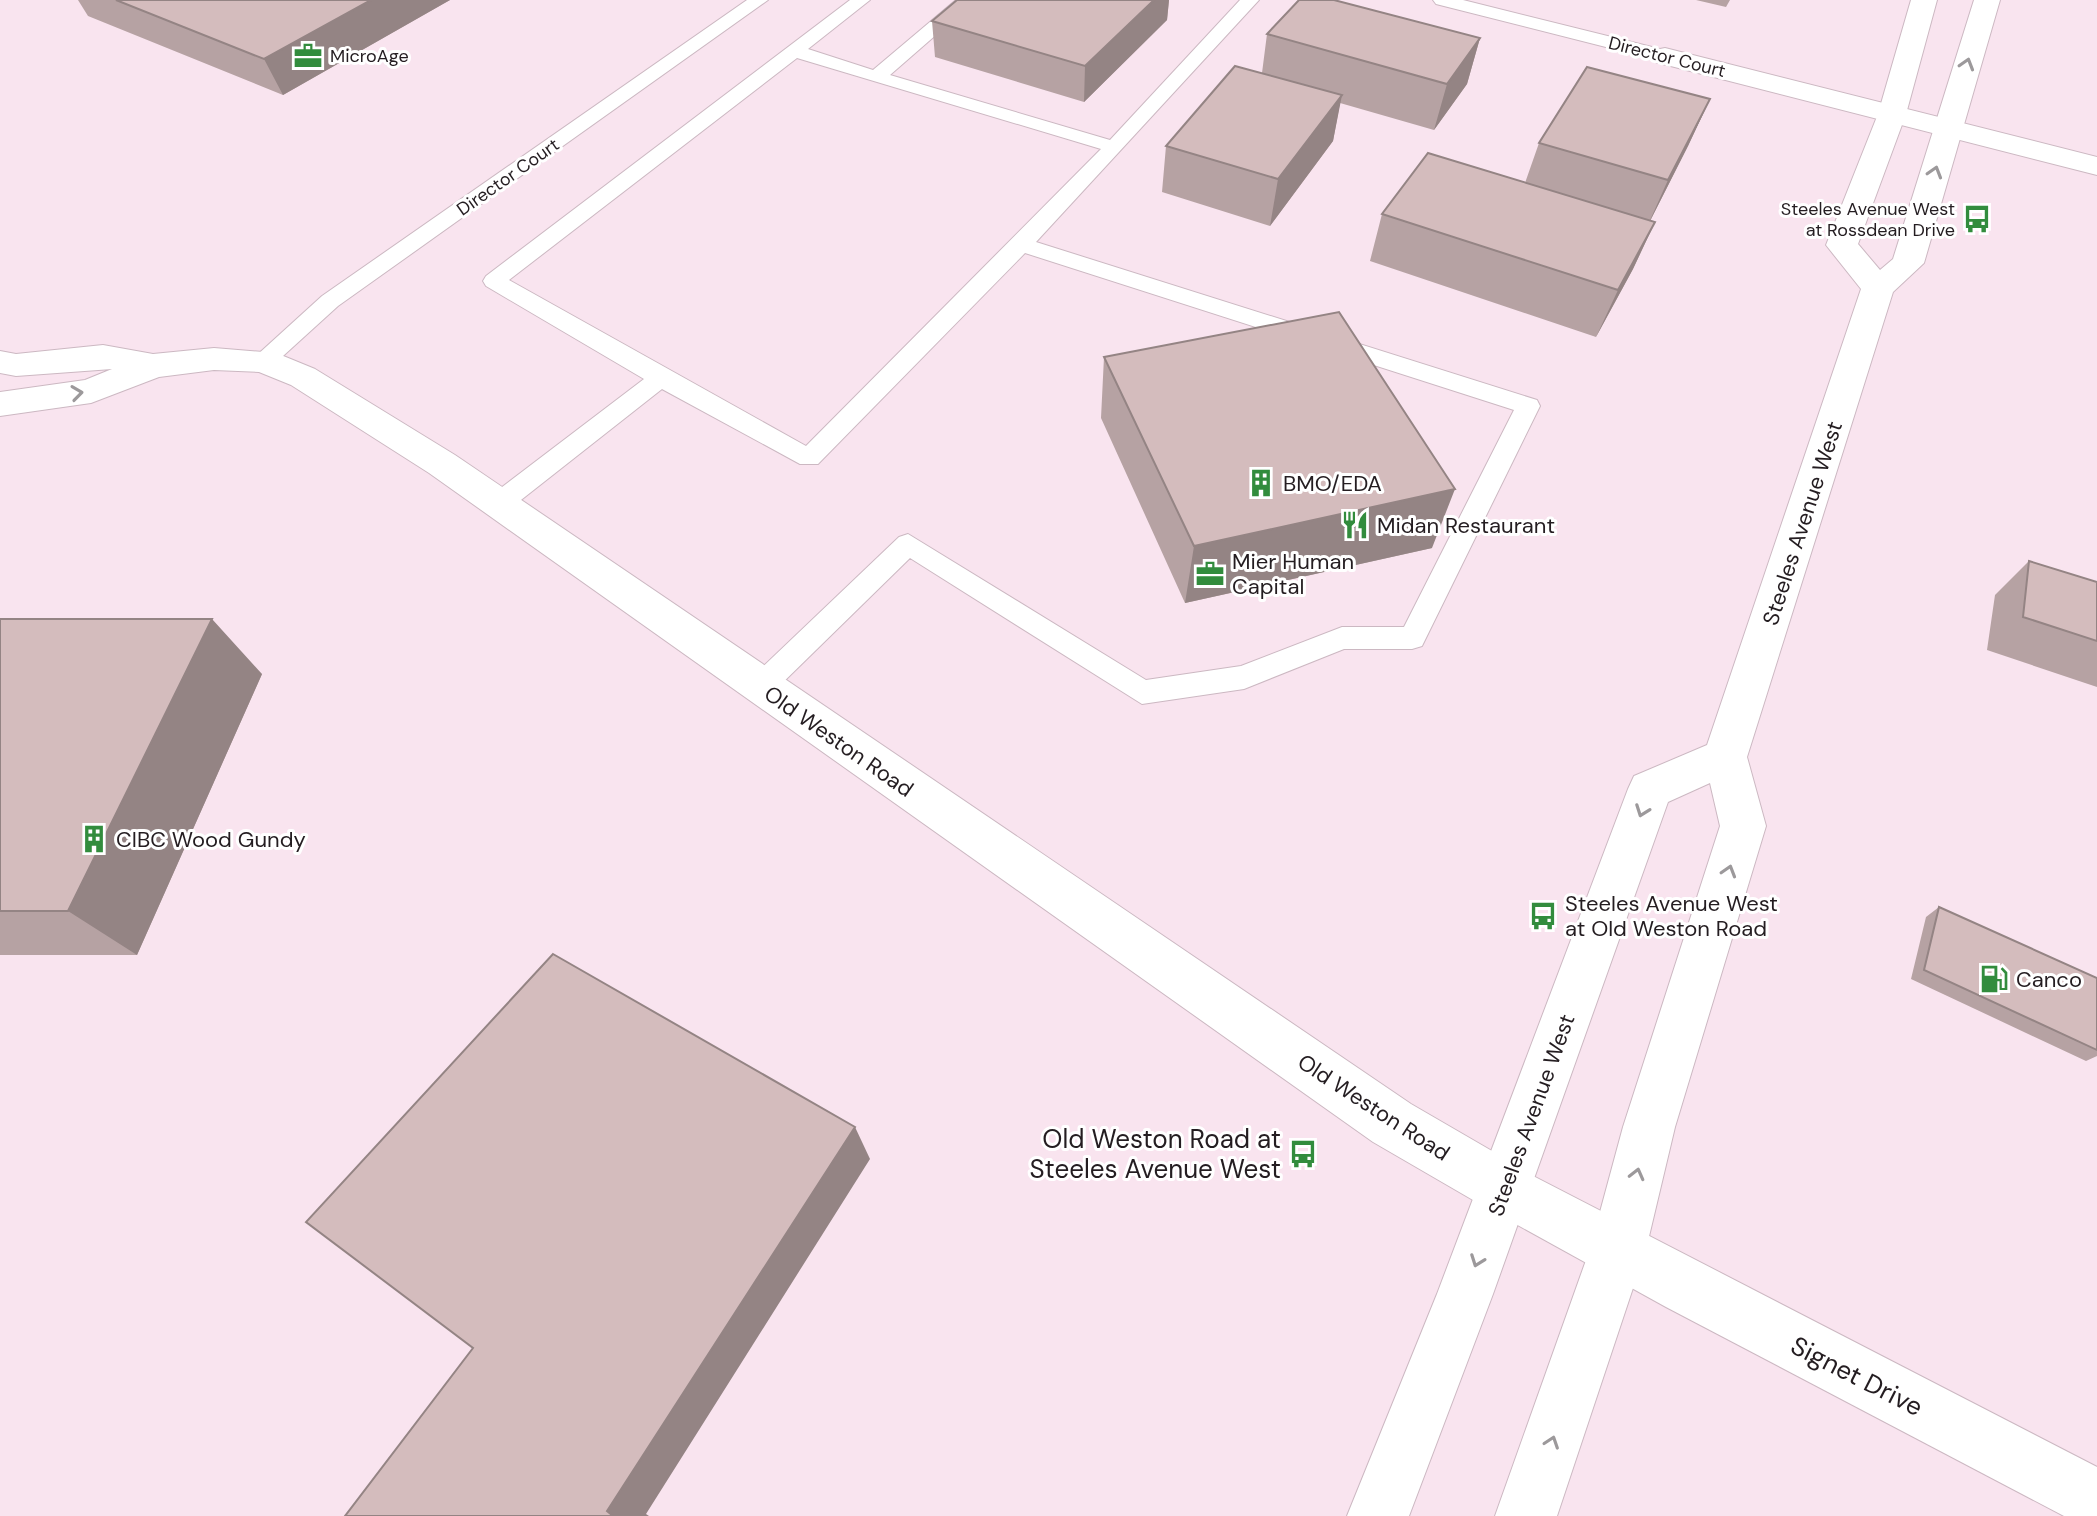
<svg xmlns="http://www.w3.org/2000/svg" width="2097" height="1516" viewBox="0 0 2097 1516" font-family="'DM Sans',sans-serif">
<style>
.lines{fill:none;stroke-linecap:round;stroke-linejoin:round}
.service-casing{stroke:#ccb8c2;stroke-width:2}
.minor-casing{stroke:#ccb8c2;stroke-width:2}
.tertiary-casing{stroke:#ccb8c2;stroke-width:2}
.secondary-casing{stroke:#ccb8c2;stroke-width:2}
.service{fill:#fff;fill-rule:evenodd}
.minor{fill:#fff;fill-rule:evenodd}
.tertiary{fill:#fff;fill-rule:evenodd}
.secondary{fill:#fff;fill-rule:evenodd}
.wall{fill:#b6a2a3}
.shaded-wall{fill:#948484}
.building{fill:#d4bcbd;stroke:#948484;stroke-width:2}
.oneway{stroke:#9c999b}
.labels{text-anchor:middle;stroke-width:6;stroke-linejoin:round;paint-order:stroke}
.far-poi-label{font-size:18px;fill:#241d21;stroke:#fff;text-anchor:start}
.far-street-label{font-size:18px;fill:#241d21;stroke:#fff}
.poi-label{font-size:22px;fill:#241d21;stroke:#fff;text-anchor:start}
.street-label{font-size:22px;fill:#241d21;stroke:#fff}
.near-poi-label{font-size:26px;fill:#241d21;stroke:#fff;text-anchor:end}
.near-street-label{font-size:26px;fill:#241d21;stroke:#fff}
</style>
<rect width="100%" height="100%" fill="#f9e4ef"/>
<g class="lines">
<defs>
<path id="service" d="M 747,0 L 768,0 L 338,306 L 272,366 L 256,366 L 252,361 L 256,356 L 322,296 Z
M 850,0 L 870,0 L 808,49 L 873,70 L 956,0 L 976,0 L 890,75 L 1110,140 L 1240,0 L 1259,0 L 1036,242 L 1537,400 L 1540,406 L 1422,646 L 1412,649 L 1344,649 L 1244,689 L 1142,704 L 910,558 L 770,695 L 760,699 L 750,695 L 746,687 L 750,679 L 899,537 L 908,534 L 1146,680 L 1241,666 L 1342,627 L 1404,627 L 1514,410 L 1025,253 L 818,464 L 800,464 L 662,389 L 507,511 L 489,511 L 485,504 L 489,497 L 644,379 L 486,286 L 483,281 L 486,276 ZM 797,58 L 1101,149 L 806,446 L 509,280 Z
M 1433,0 L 1463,0 L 1672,52 L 1674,56 L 1665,62 L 1436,4 Z"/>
<path id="minor" d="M 1665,48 L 2097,157 L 2097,175 L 1655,62 L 1651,56 L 1655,50 Z
M 103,345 L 153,354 L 214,348 L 276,353 L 315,369 L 455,455 L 1411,1104 L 1523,1169 L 1531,1188 L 1523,1207 L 1504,1215 L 1485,1207 L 1373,1142 L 429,473 L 291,385 L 259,372 L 214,370 L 159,377 L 91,403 L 0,416 L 0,392 L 85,380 L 112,369 L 16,376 L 0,373 L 0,351 L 16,354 Z"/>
<path id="tertiary" d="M 1504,1161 L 2097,1467 L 2097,1516 L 2064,1516 L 1666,1307 L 1485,1207 L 1477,1188 L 1485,1169 Z"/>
<path id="secondary" d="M 1911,0 L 1937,0 L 1906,114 L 1858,244 L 1880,270 L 1893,259 L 1974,0 L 2000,0 L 1924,263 L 1893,292 L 1747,757 L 1766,826 L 1675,1127 L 1646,1249 L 1557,1516 L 1495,1516 L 1590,1249 L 1623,1127 L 1720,826 L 1710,783 L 1668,802 L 1493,1294 L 1409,1516 L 1347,1516 L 1437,1294 L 1628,789 L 1634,776 L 1707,745 L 1861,289 L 1826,245 L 1878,114 Z"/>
</defs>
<use href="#service" class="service-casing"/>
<use href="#minor" class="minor-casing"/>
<use href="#tertiary" class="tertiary-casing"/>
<use href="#secondary" class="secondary-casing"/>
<use href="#service" class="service"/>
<use href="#minor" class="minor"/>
<use href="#tertiary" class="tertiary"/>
<use href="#secondary" class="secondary"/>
</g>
<path class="wall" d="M 78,0 L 450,0 L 283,95 L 88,16 Z
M 957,0 L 1169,0 L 1167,20 L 1084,102 L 935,57 L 932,21 Z
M 1696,0 L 1730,0 L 1726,7 Z
M 1267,34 L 1480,38 L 1467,84 L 1434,130 L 1340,103 L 1333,141 L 1270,226 L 1162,192 L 1166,146 L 1262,73 Z
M 1710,99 L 1688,146 L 1650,221 L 1655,222 L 1633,269 L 1596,337 L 1370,261 L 1382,214 L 1525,183 L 1539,143 Z
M 1104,357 L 1432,548 L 1185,603 L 1101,418 Z
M 2029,561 L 2097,582 L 2097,687 L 1987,650 L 1995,595 Z
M 0,619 L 262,674 L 137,955 L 0,955 Z
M 1939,907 L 2097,978 L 2097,1056 L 2086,1061 L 1911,979 L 1926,917 Z"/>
<path class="shaded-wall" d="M 371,0 L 450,0 L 283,95 L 264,59 Z
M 1154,0 L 1169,0 L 1167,20 L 1084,102 L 1085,66 Z
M 1480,38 L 1467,84 L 1434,130 L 1447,84 Z
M 1342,95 L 1333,141 L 1270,226 L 1278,179 Z
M 1710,99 L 1688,146 L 1647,227 L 1668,180 Z
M 1655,222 L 1633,269 L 1596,337 L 1618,290 Z
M 1455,489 L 1432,548 L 1185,603 L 1194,546 Z
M 212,619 L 262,674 L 137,955 L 68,911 Z
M 855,1127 L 870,1159 L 646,1514 L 649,1516 L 613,1516 L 607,1511 Z"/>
<path class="building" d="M 116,0 L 371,0 L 264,59 Z
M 957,0 L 1154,0 L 1085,66 L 932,21 Z
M 1299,0 L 1334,0 L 1480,38 L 1447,84 L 1267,34 Z
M 1235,66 L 1342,95 L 1278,179 L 1166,146 Z
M 1587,67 L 1710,99 L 1668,180 L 1539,143 Z
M 1428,153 L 1655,222 L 1618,290 L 1382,214 Z
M 1339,312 L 1455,489 L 1194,546 L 1104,357 Z
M 2029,561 L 2097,582 L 2097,641 L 2023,617 Z
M 0,619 L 212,619 L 68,911 L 0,911 Z
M 1939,907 L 2097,978 L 2097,1050 L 1924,970 Z
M 553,954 L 855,1127 L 607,1511 L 613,1516 L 345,1516 L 473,1348 L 306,1222 Z"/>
<defs><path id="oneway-chevron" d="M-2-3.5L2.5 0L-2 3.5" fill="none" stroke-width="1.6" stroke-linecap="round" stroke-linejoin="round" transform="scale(2)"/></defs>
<g class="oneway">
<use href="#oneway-chevron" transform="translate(1967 64) rotate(-73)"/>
<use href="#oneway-chevron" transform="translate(1935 172) rotate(-73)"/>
<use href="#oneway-chevron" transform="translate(77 393) rotate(-8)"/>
<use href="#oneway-chevron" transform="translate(1642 811) rotate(110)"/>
<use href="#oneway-chevron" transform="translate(1729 871) rotate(-73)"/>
<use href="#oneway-chevron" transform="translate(1637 1174) rotate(-76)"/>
<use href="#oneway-chevron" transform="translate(1477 1261) rotate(110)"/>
<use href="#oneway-chevron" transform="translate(1552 1442) rotate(-71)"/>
</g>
<defs>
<symbol id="office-bare" viewBox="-9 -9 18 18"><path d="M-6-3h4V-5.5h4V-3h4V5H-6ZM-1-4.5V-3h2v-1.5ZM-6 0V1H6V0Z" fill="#328c3d" stroke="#fff" stroke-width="2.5" paint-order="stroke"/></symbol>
<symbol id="bus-bare" viewBox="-9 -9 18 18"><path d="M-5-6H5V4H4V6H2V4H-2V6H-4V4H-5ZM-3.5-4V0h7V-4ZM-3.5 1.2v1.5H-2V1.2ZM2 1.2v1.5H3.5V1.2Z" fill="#328c3d" stroke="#fff" stroke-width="2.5" paint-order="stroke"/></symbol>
<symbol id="building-bare" viewBox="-9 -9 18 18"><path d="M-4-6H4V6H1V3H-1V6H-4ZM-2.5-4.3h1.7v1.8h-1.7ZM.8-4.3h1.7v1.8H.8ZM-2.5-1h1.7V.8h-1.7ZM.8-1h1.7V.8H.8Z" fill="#328c3d" stroke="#fff" stroke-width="2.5" paint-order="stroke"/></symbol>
<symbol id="restaurant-bare" viewBox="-9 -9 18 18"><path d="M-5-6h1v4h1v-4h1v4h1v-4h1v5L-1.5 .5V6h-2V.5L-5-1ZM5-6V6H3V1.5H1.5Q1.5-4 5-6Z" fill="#328c3d" stroke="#fff" stroke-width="2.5" paint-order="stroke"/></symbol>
<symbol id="fuel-bare" viewBox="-9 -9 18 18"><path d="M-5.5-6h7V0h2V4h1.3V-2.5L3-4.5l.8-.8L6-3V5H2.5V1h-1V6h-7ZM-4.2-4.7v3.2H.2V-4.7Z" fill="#328c3d" stroke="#fff" stroke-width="2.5" paint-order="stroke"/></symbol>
</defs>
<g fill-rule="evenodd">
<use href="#office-bare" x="288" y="36" width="40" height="40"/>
<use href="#bus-bare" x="1957" y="199" width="40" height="40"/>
<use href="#building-bare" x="1241" y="463" width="40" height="40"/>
<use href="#restaurant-bare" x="1335" y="505" width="40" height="40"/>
<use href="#office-bare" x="1190" y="554" width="40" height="40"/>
<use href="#building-bare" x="74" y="819" width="40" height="40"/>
<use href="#bus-bare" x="1523" y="896" width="40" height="40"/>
<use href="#fuel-bare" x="1974" y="959" width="40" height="40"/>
<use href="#bus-bare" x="1283" y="1134" width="40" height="40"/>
</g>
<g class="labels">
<g class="far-poi-label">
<text x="330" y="62">MicroAge</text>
<text x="1955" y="215" text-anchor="end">Steeles Avenue West<tspan x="1955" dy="21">at Rossdean Drive</tspan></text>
</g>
<g class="far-street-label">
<text transform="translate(1667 57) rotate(14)" y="6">Director Court</text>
<text transform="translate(508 177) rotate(-35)" y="6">Director Court</text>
</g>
<g class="poi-label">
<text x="1283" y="491">BMO/EDA</text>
<text x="1377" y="533">Midan Restaurant</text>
<text x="1232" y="569">Mier Human<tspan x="1232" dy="25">Capital</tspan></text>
<text x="116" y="847">CIBC Wood Gundy</text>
<text x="1565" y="911">Steeles Avenue West<tspan x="1565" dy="25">at Old Weston Road</tspan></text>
<text x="2016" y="987">Canco</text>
</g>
<g class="street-label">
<text transform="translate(1802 523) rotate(-72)" y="8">Steeles Avenue West</text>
<text transform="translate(839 741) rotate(35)" y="8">Old Weston Road</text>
<text transform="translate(1374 1107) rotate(33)" y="8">Old Weston Road</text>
<text transform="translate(1531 1115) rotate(-70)" y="8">Steeles Avenue West</text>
</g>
<g class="near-poi-label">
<text x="1281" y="1148">Old Weston Road at<tspan x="1281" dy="30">Steeles Avenue West</tspan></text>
</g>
<g class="near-street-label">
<text transform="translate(1857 1376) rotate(27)" y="9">Signet Drive</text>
</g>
</g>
</svg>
